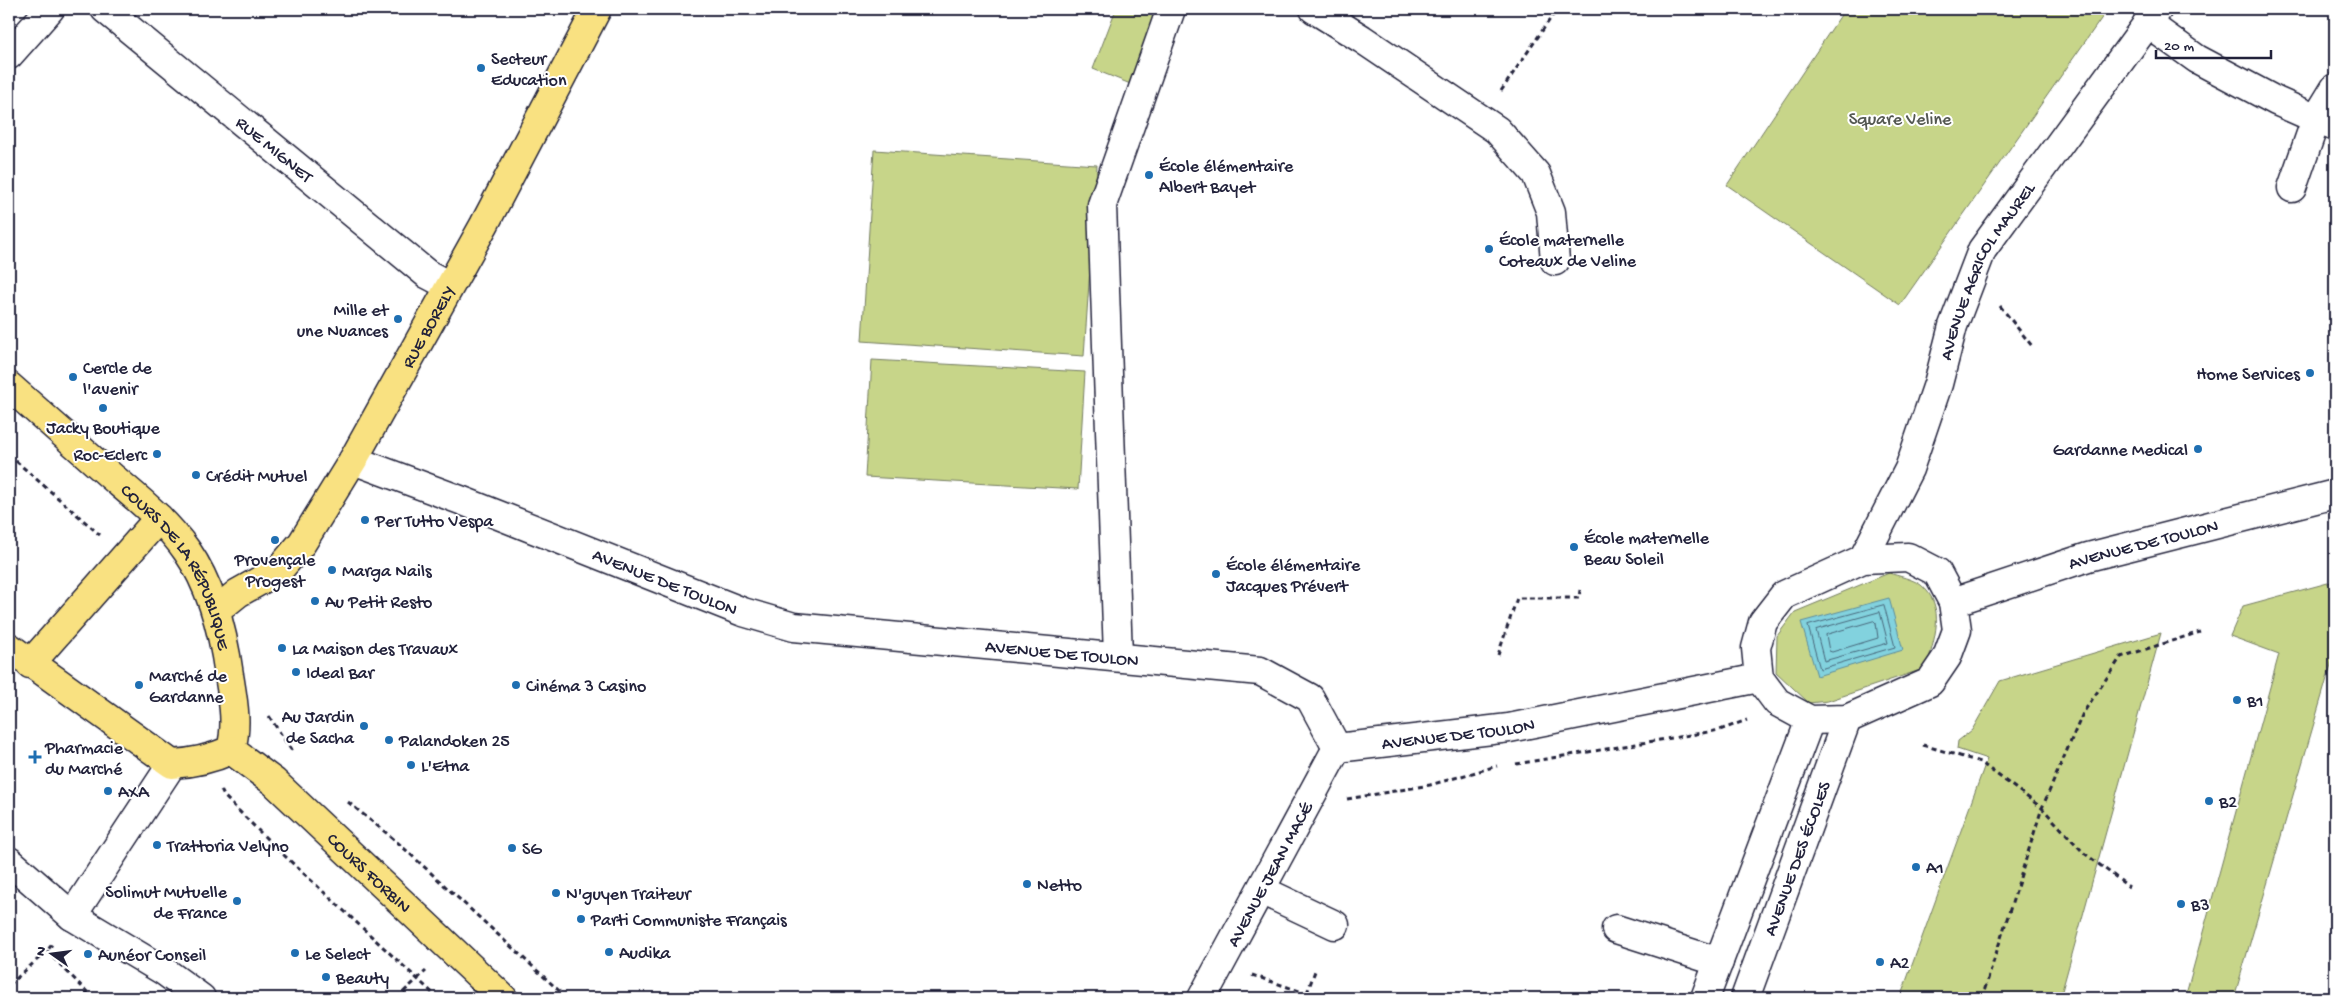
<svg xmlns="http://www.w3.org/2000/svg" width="2344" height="1007" viewBox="0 0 2344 1007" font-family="'Gochi Hand',sans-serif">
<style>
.green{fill:#c7d589;stroke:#747c62}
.water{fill:#82d2de;stroke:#5c8c9d}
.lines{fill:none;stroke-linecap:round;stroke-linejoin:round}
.shore{stroke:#48687c;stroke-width:1}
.minor-casing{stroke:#22223b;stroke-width:31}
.major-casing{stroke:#22223b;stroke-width:31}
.path{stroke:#22223b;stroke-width:3;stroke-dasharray:5 4;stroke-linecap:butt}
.minor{stroke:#fff;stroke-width:28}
.major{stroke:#f9e181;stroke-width:28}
.poi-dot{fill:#1f6fb2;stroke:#fff;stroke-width:2}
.labels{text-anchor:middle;stroke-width:4;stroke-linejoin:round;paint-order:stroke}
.poi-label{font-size:18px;fill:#22223b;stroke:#fff;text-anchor:start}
.park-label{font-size:18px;fill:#545852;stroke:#fff}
.street-label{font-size:18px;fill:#22223b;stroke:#fff}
</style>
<rect width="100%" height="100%" fill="#fff"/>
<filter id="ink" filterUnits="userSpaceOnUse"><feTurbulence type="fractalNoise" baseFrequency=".02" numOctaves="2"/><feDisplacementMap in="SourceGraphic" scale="10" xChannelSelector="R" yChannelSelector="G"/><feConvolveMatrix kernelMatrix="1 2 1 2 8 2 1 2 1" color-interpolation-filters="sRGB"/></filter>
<g filter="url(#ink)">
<path class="green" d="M 1116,9 L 1162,9 L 1133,85 L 1093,69 Z
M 1845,9 L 2108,9 L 1900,305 L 1727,185 Z
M 874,150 L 1097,165 L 1084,356 L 862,341 Z
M 872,360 L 1085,372 L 1078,489 L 865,477 Z
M 1889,573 C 1898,576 1913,579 1921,585 C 1947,606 1934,641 1926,668 L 1828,701 L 1809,703 L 1776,672 L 1777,636 L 1795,612 Z
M 2335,581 L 2335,651 L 2234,998 L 2185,998 L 2279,654 L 2230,636 L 2243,606 Z
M 2161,633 L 2060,998 L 1900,998 L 1987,759 L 1957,749 L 1958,741 L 1972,730 L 2000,681 Z"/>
<path class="water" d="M 1889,598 L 1903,650 L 1817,676 L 1801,622 Z"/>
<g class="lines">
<path class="shore" d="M 1884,605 L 1895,647 L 1820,669 L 1808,626 Z
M 1880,612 L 1888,643 L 1824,661 L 1816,630 Z
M 1874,621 L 1876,623 L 1878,638 L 1832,652 L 1829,651 L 1826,635 Z"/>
<defs>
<g id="minor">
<path id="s1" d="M 105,9 L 427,274 L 448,285"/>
<path d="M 1314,9 L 1362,39 L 1497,130 L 1536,174 L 1551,212 L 1555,261"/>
<path d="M 2147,23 L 2197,59 L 2276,101 L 2335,127"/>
<path d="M 9,55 L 50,9"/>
<path d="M 2292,188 L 2316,119 L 2335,88"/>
<path id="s2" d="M 353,460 L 463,501 L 743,612 L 794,627 L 1260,671 L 1310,698 L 1337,748"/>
<path d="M 1908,557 L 1937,572 L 1953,602 L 1957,630 L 1947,657 L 1930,682 L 1847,719 L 1810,720 L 1777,702 L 1759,678 L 1756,648 L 1763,622 L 1784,595 L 1863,559 Z"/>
<path id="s3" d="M 1863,559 L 1909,469 L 1938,384 L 1953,326 L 1982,250 L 2158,9"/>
<path id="s4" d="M 1953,602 L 2088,557 L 2335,494"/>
<path d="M 1118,656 L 1102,205 L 1171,9"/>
<path id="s5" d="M 1337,748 L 1509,728 L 1759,678"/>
<path d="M 9,861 L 72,916 L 164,971 L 201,998"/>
<path d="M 1261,890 L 1335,925"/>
<path d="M 72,916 L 172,764"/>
<path d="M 1616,929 L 1719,962"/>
<path id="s6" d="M 1202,998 L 1337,748"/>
<path d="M 1705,998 L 1810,720"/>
<path id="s7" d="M 1745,998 L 1847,719"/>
</g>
<g id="major">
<path id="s8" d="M 9,386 C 43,416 77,446 111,476 C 138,499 166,521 187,551 C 212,587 223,631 229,675 C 233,700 238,724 231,750 C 211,759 194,763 172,764 L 9,647"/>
<path id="s9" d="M 217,610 L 238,593 L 279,570 L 302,543 L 353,460 L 484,225 L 597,9"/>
<path d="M 30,664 L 159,518"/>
<path id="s10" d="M 231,750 L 274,782 L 503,998"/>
</g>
</defs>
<use href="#minor" class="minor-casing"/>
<use href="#major" class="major-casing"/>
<path class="path" d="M 1501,91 L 1557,9
M 2000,306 L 2032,346
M 9,455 L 100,535
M 1498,655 L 1517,598 L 1579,598 L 1580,590
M 269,716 L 292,751
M 1923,745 L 1980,762 L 2042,808 L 2084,853 L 2129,887
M 1516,764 L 1720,730 L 1747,720
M 221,790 L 224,796 L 273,845 L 438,998
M 1347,799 L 1430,785 L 1497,766
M 348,802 L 395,840 L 567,998
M 47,951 L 93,998
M 1252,975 L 1320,998
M 9,985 L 47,951 L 53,943
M 1307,993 L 1315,971
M 397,998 L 426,971
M 1982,998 L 2042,808 L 2083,713 L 2121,657 L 2200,632"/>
<use href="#minor" class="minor"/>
<use href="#major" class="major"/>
</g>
</g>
<g class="poi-dot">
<circle cx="481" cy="68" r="5"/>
<circle cx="1149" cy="175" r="5"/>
<circle cx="1489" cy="249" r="5"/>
<circle cx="398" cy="319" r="5"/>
<circle cx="2310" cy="373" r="5"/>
<circle cx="73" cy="377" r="5"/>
<circle cx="103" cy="408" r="5"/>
<circle cx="2198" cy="449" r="5"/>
<circle cx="157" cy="454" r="5"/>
<circle cx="196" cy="475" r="5"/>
<circle cx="365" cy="520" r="5"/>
<circle cx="275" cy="540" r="5"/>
<circle cx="1574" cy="547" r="5"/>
<circle cx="332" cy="570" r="5"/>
<circle cx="1216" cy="574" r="5"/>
<circle cx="315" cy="601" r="5"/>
<circle cx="282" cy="648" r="5"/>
<circle cx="296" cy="672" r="5"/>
<circle cx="139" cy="685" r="5"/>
<circle cx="516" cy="685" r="5"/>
<circle cx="2237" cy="700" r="5"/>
<circle cx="364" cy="726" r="5"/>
<circle cx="389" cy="740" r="5"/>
<path d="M32.5 749.5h5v5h5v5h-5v5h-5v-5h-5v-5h5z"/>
<circle cx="411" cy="765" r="5"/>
<circle cx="108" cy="791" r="5"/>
<circle cx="2209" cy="801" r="5"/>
<circle cx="157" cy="845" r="5"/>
<circle cx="512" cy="848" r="5"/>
<circle cx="1916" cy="867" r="5"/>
<circle cx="1027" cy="884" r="5"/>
<circle cx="556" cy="893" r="5"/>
<circle cx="237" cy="901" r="5"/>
<circle cx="2181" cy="904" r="5"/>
<circle cx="581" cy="919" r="5"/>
<circle cx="609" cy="952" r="5"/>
<circle cx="295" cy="953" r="5"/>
<circle cx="88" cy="954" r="5"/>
<circle cx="1880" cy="962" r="5"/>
<circle cx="326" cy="977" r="5"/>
</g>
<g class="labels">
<g class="poi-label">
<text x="491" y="64">Secteur<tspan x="491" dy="21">Education</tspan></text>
<text x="1159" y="171">École élémentaire<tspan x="1159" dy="21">Albert Bayet</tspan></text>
<text x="1499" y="245">École maternelle<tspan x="1499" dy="21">Coteaux de Veline</tspan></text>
<text x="388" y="315" text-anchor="end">Mille et<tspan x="388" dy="21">une Nuances</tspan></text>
<text x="83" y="373">Cercle de<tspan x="83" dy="21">l'avenir</tspan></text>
<text x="2300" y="379" text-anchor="end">Home Services</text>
<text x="103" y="433" text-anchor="middle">Jacky Boutique</text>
<text x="2188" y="455" text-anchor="end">Gardanne Medical</text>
<text x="147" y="460" text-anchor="end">Roc-Eclerc</text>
<text x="206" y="481">Crédit Mutuel</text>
<text x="375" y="526">Per Tutto Vespa</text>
<text x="1584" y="543">École maternelle<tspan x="1584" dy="21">Beau Soleil</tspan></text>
<text x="275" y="565" text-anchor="middle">Provençale<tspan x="275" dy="21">Progest</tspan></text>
<text x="1226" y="570">École élémentaire<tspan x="1226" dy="21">Jacques Prévert</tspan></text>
<text x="342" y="576">Marga Nails</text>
<text x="325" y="607">Au Petit Resto</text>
<text x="292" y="654">La Maison des Travaux</text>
<text x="306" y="678">Ideal Bar</text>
<text x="149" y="681">Marché de<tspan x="149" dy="21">Gardanne</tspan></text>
<text x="526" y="691">Cinéma 3 Casino</text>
<text x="2247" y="706">B1</text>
<text x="354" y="722" text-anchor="end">Au Jardin<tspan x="354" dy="21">de Sacha</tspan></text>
<text x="399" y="746">Palandoken 25</text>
<text x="45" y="753">Pharmacie<tspan x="45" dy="21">du Marché</tspan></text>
<text x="421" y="771">L'Etna</text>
<text x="118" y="797">AXA</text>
<text x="2219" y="807">B2</text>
<text x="167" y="851">Trattoria Velyno</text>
<text x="522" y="854">SG</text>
<text x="1926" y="873">A1</text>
<text x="1037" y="890">Netto</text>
<text x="227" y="897" text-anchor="end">Solimut Mutuelle<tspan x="227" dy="21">de France</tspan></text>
<text x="566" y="899">N'guyen Traiteur</text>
<text x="2191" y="910">B3</text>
<text x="591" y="925">Parti Communiste Français</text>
<text x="619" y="958">Audika</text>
<text x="305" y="959">Le Select</text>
<text x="98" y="960">Aunéor Conseil</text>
<text x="1890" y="968">A2</text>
<text x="336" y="983">Beauty</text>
</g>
<g class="park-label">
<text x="1900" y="124">Square Veline</text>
</g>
<g class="street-label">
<text dy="6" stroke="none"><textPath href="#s1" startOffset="220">RUE MIGNET</textPath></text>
<text dy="6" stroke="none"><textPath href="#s3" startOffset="315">AVENUE AGRICOL MAUREL</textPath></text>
<text dy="6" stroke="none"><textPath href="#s9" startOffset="360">RUE BORELY</textPath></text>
<text dy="6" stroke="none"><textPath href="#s4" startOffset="199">AVENUE DE TOULON</textPath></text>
<text dy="6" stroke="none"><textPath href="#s8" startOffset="251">COURS DE LA RÉPUBLIQUE</textPath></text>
<text dy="6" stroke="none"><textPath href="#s2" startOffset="335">AVENUE DE TOULON</textPath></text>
<text dy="6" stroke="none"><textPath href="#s2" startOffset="741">AVENUE DE TOULON</textPath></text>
<text dy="6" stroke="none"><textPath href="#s5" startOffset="122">AVENUE DE TOULON</textPath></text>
<text dy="6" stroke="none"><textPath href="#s7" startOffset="149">AVENUE DES ÉCOLES</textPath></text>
<text dy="6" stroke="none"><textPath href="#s10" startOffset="185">COURS FORBIN</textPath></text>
<text dy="6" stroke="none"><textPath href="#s6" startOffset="141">AVENUE JEAN MACÉ</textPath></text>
</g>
</g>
<rect width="2344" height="1007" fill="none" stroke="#fff" stroke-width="30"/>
<rect x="15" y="15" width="2314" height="977" fill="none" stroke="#22223b" stroke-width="2" filter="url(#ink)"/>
<g transform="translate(52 954) rotate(284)" stroke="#ffffff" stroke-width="4" paint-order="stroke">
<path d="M0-4L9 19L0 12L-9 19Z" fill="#22223b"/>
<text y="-8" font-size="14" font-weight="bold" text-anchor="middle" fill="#22223b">N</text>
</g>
<path d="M2156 50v8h115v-8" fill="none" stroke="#22223b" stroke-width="2.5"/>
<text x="2164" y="50" font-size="15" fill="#22223b" stroke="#ffffff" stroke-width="4" paint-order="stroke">20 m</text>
</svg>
